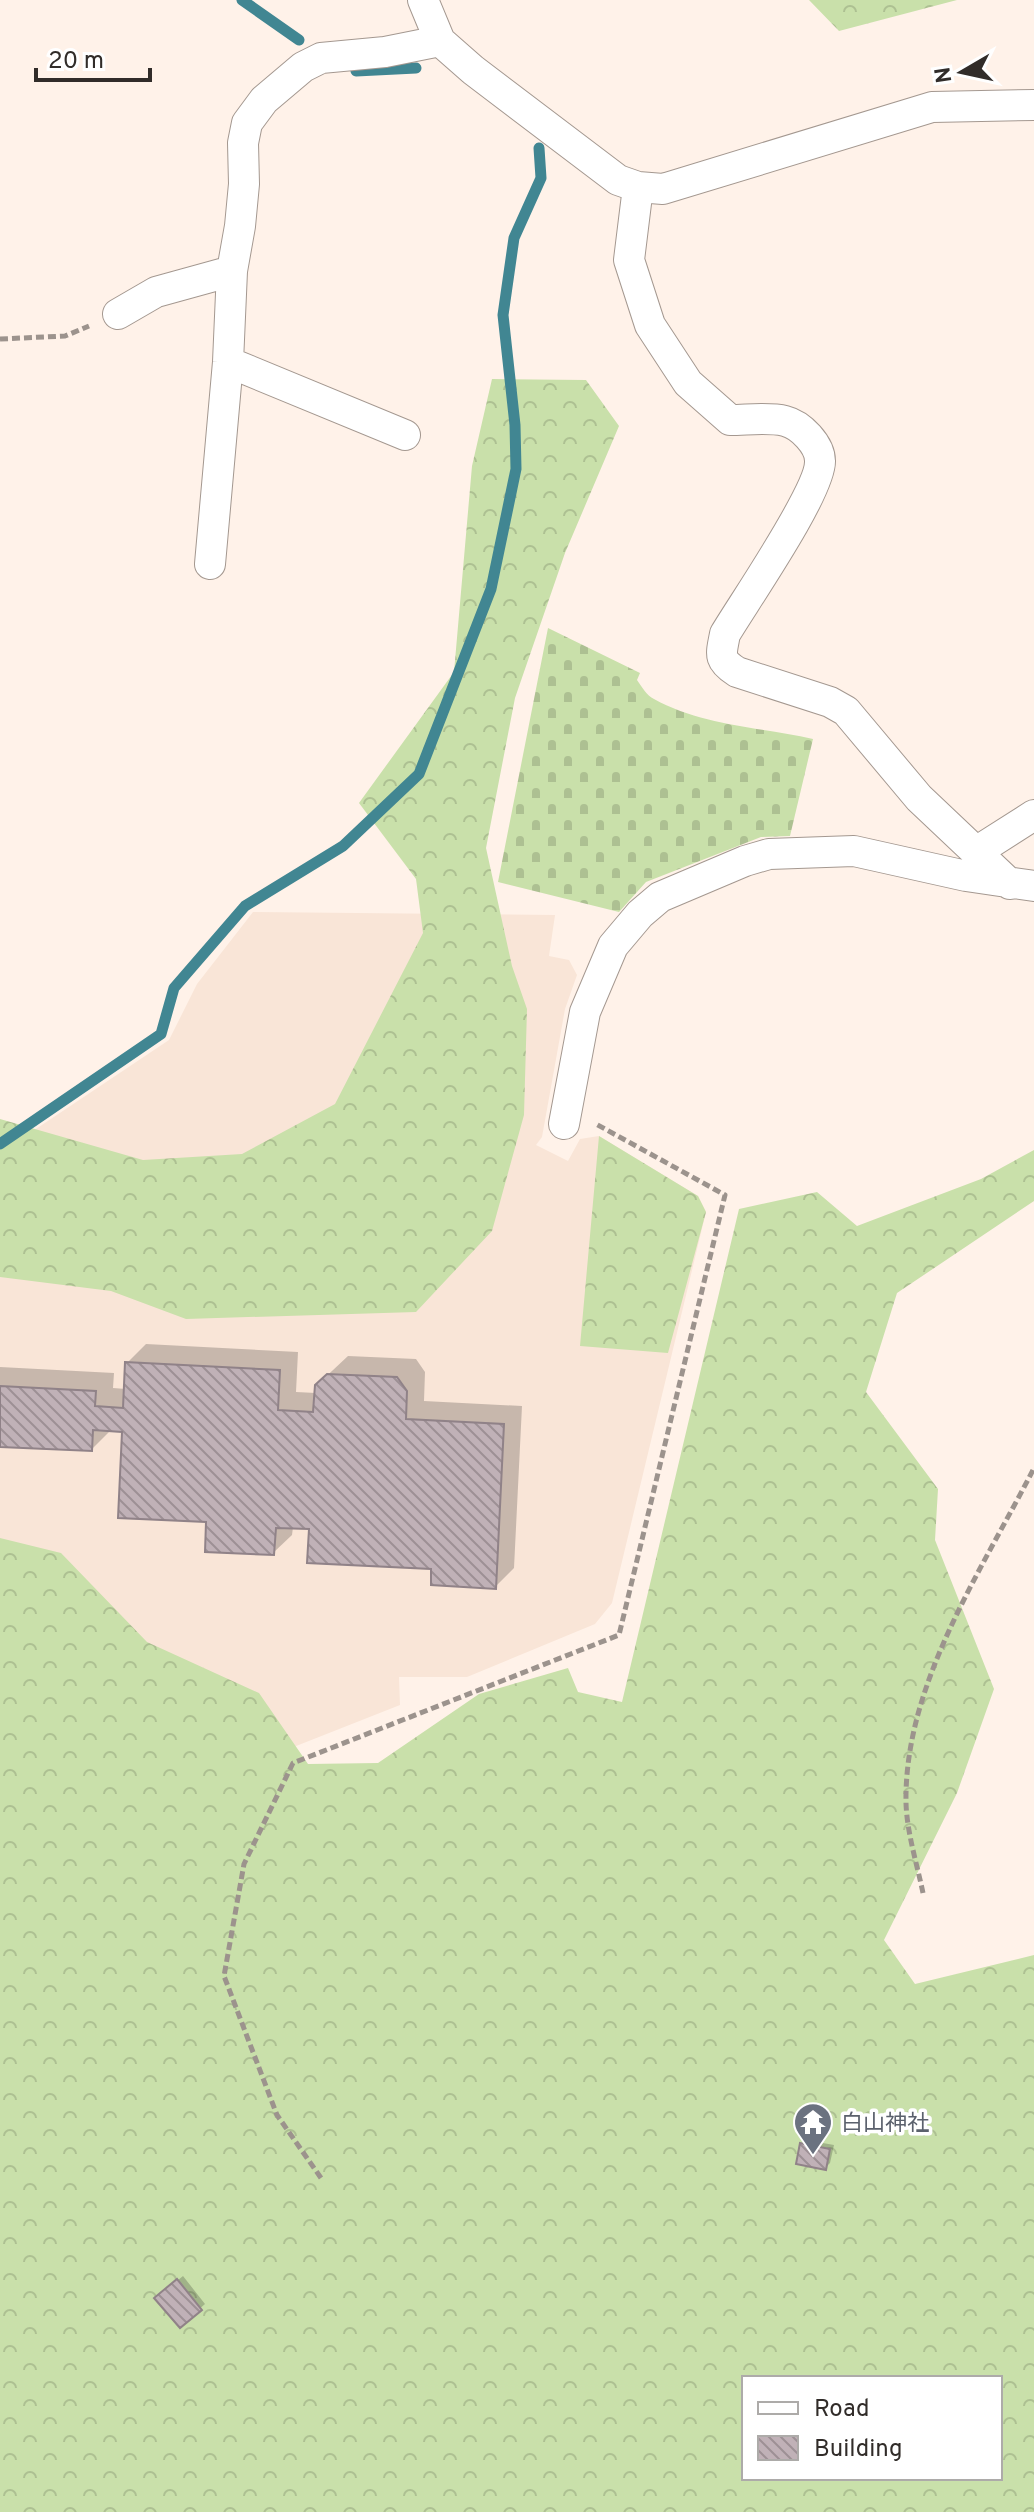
<svg xmlns="http://www.w3.org/2000/svg" width="1034" height="2512" viewBox="0 0 1034 2512" font-family="Overpass,'Noto Sans JP',sans-serif">
<style>
.built{fill:#f9e5d7}
.forest{fill:url(#forest-crowns);fill-rule:evenodd}
.cemetery{fill:url(#cemetery-stones)}
.shadow{fill:#0003}
.lines{fill:none;stroke-linecap:round;stroke-linejoin:round}
.stream{stroke:#418692;stroke-width:11}
.building{fill:url(#building-back-hatch);stroke:#908288;stroke-width:2}
.minor-casing{stroke:#a49890;stroke-width:32}
.path{stroke:#9c938d;stroke-width:5;stroke-dasharray:8 4;stroke-linecap:butt}
.minor{stroke:#fff;stroke-width:30}
.labels{text-anchor:middle;stroke-width:7;stroke-linejoin:round;paint-order:stroke}
.worship-label{font-size:22px;fill:#5b616d;stroke:#fff;text-anchor:start}
</style>
<defs>
<pattern id="forest-crowns" width="20" height="18" patternUnits="userSpaceOnUse" patternTransform="scale(2)"><rect width="20" height="18" fill="#c9e0aa"/><path d="M2 6a3 3 0 1 1 6 0M12 15a3 3 0 1 1 6 0" fill="none" stroke="#adc092"/></pattern>
<pattern id="cemetery-stones" width="16" height="16" patternUnits="userSpaceOnUse" patternTransform="scale(2)"><rect width="16" height="16" fill="#c9e0aa"/><path d="M2 7V4a2 2 0 0 1 4 0v3zM10 15v-3a2 2 0 0 1 4 0v3z" fill="#adc092"/></pattern>
<pattern id="building-back-hatch" width="6" height="6" patternUnits="userSpaceOnUse" patternTransform="scale(2)"><rect width="6" height="6" fill="#c0b1b7"/><path d="M-1 5l2 2M0 0l6 6M5-1l2 2" fill="none" stroke="#9d9095"/></pattern>
</defs>
<rect width="100%" height="100%" fill="#fff2e9"/>
<path class="built" d="M 253,912 L 555,915 L 549,956 L 569,960 L 577,975 L 565,1009 L 542,1137 L 536,1145 L 568,1161 L 580,1139 L 599,1136 L 698,1196 L 706,1212 L 612,1603 L 595,1624 L 467,1677 L 399,1677 L 400,1705 L 286,1750 L 0,1582 L 0,1153 L 169,1040 L 197,984 Z"/>
<path class="forest" d="M 809,0 L 957,0 L 839,31 Z
M 492,379 L 586,380 L 619,426 L 565,553 L 515,698 L 486,848 L 512,966 L 527,1009 L 524,1115 L 492,1231 L 416,1312 L 186,1319 L 111,1291 L 0,1277 L 0,1119 L 143,1160 L 242,1154 L 335,1104 L 423,933 L 416,879 L 359,803 L 454,672 L 472,466 Z
M 599,1136 L 698,1196 L 706,1212 L 668,1353 L 580,1346 Z
M 1034,1150 L 1034,1201 L 897,1293 L 866,1392 L 938,1489 L 935,1540 L 994,1689 L 957,1793 L 884,1940 L 915,1984 L 1034,1955 L 1034,2512 L 0,2512 L 0,1538 L 61,1553 L 147,1642 L 259,1693 L 308,1764 L 378,1763 L 479,1694 L 568,1668 L 578,1692 L 622,1702 L 739,1209 L 817,1192 L 857,1226 L 981,1179 ZM 744,2378 L 1000,2378 L 1000,2478 L 744,2478 Z"/>
<path class="cemetery" d="M 548,628 L 640,673 L 637,680 C 642,687 647,696 654,699 C 703,726 760,727 813,739 L 790,836 L 761,837 L 646,882 L 619,912 L 498,882 Z"/>
<path class="shadow" d="M 146,1344 L 298,1352 L 296,1392 L 316,1393 L 317,1385 L 348,1356 L 416,1359 L 425,1372 L 424,1401 L 522,1406 L 514,1568 L 495,1587 L 311,1527 L 293,1527 L 292,1535 L 273,1553 L 208,1521 L 124,1430 L 110,1431 L 92,1449 L 0,1445 L 0,1367 L 114,1373 L 113,1388 L 126,1389 L 127,1363 Z
M 806,2140 L 834,2145 L 830,2163 L 826,2167 L 802,2144 Z
M 183,2276 L 205,2304 L 180,2326 L 161,2294 Z"/>
<g class="lines">
<path class="stream" d="M 242,0 L 299,40
M 356,71 L 416,68
M 0,1144 L 161,1034 L 174,988 L 245,906 L 343,846 L 419,774 L 491,589 L 516,469 L 515,425 L 503,315 L 514,238 L 541,178 L 539,148"/>
</g>
<path class="building" d="M 125,1362 L 280,1370 L 278,1410 L 313,1412 L 315,1385 L 327,1374 L 397,1377 L 407,1391 L 406,1419 L 504,1424 L 496,1589 L 431,1585 L 431,1569 L 307,1563 L 309,1529 L 276,1528 L 274,1555 L 205,1552 L 206,1522 L 118,1518 L 122,1432 L 93,1430 L 92,1451 L 0,1447 L 0,1386 L 96,1391 L 95,1406 L 123,1408 Z
M 800,2143 L 830,2149 L 826,2170 L 796,2164 Z
M 177,2279 L 202,2310 L 180,2328 L 154,2298 Z"/>
<g class="lines">
<defs>
<path id="minor" d="M 423,0 L 440,41 L 473,70 L 618,180 L 638,187 L 663,189 L 932,107 L 1034,105
M 638,187 L 629,260 L 650,325 L 688,383 L 730,420 C 747,420 769,417 785,421 C 801,425 820,445 820,461 C 821,491 744,602 725,634 C 721,655 718,660 737,672 L 830,702 L 846,711 L 919,798 L 1010,884
M 118,314 L 156,292 L 232,271
M 228,362 L 405,435
M 210,564 L 228,362 L 232,271 L 240,226 L 244,184 L 243,143 L 247,123 L 264,100 L 303,67 L 321,58 L 385,52 L 440,41
M 976,852 L 1034,815
M 564,1124 L 585,1012 L 613,946 L 640,914 L 660,897 L 745,861 L 769,854 L 854,851 L 966,876 L 1034,886"/>
</defs>
<use href="#minor" class="minor-casing"/>
<path class="path" d="M 0,339 L 65,336 L 89,326
M 923,1893 C 917,1864 907,1833 906,1803 C 904,1684 982,1570 1034,1468
M 321,2178 L 277,2115 L 224,1976 L 244,1864 L 293,1763 L 619,1635 L 725,1195 L 596,1124"/>
<use href="#minor" class="minor"/>
</g>
<defs>
<symbol id="temple-pin" viewBox="-11 -11 22 30"><path d="M0 17L-7.5 6A9.5 9.5 0 1 1 7.5 6Z" fill="#6b7280" stroke="#fff"/><path d="M0-6L5-2H3V0L6.5 2.5H4V6H1.5V3h-3V6H-4V2.5H-6.5L-3 0V-2H-5Z" fill="#fff"/></symbol>
</defs>
<g fill-rule="evenodd">
<use href="#temple-pin" x="791" y="2100" width="44" height="60"/>
</g>
<g class="labels">
<g class="worship-label">
<text x="841" y="2130">白山神社</text>
</g>
</g>
<rect x="742" y="2376" width="260" height="104" fill="#ffffff" stroke="#adaba9" stroke-width="2"/>
<rect x="758" y="2402" width="40" height="12" fill="#ffffff" stroke="#adaba9" stroke-width="2"/>
<text x="814" y="2416" font-size="24" fill="#312c29">Road</text>
<rect x="758" y="2436" width="40" height="24" fill="url(#building-back-hatch)" stroke="#adaba9" stroke-width="2"/>
<text x="814" y="2456" font-size="24" fill="#312c29">Building</text>
<g transform="translate(962 72) rotate(261)" stroke="#ffffff" stroke-width="6" paint-order="stroke">
<path d="M0-6L14 30L0 20L-14 30Z" fill="#312c29"/>
<text y="-12" font-size="22" font-weight="bold" text-anchor="middle" fill="#312c29">N</text>
</g>
<path d="M36 68v12h114v-12" fill="none" stroke="#312c29" stroke-width="4"/>
<text x="48" y="68" font-size="24" fill="#312c29" stroke="#ffffff" stroke-width="6" paint-order="stroke">20 m</text>
</svg>
